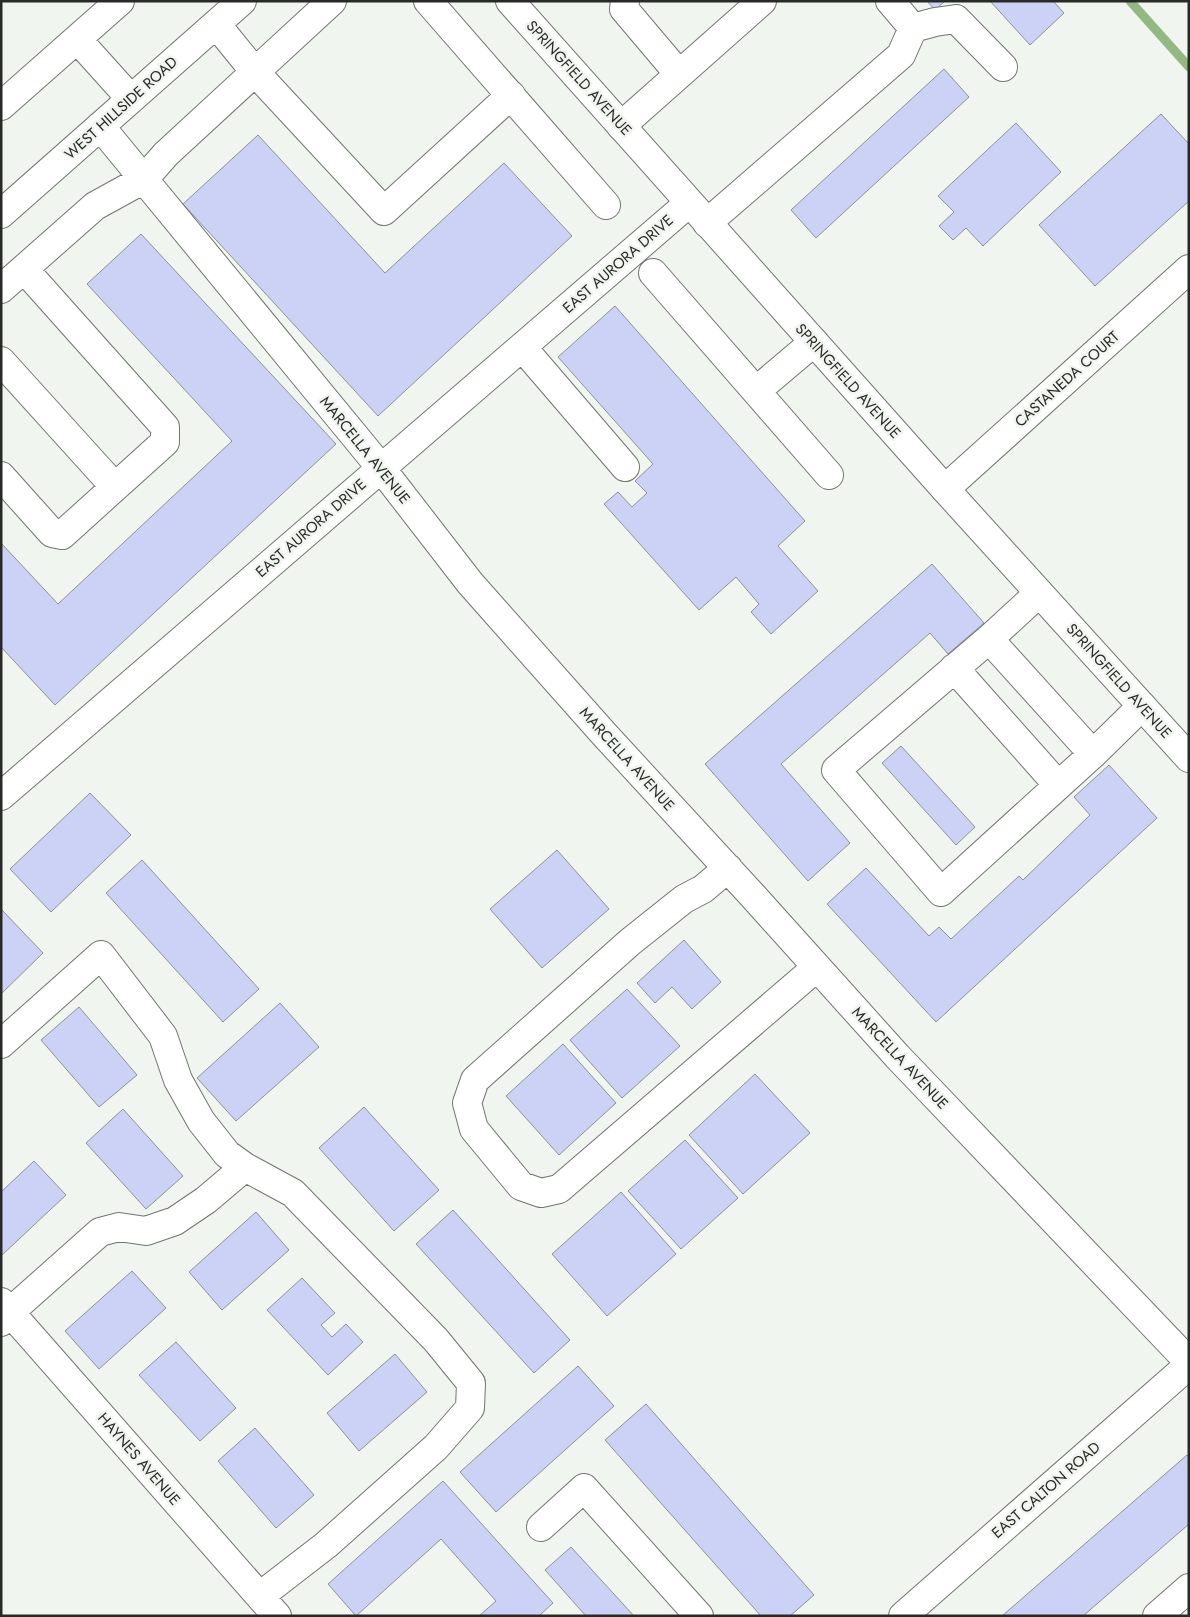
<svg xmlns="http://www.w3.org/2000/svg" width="1190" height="1617" viewBox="0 0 1190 1617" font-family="Jost,sans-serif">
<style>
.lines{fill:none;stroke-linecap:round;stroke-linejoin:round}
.stream{stroke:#94b884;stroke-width:9}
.building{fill:#ccd2f5;stroke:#8f9096}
.minor-casing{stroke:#717570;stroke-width:30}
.major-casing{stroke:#717570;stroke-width:30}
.minor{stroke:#fff;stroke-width:28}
.major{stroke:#fff;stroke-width:28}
.labels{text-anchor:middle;stroke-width:5;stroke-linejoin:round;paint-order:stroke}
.street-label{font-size:15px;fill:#282a27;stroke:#f1f5ef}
</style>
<rect width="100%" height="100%" fill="#f1f5ef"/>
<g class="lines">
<path class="stream" d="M 1130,1 L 1189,67"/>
</g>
<path class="building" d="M 927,1 L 945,1 L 935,10 Z
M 990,1 L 1053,1 L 1064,13 L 1030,45 Z
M 944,69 L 969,97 L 816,238 L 791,210 Z
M 1161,114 L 1189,144 L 1189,201 L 1095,286 L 1039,225 Z
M 1016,123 L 1061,172 L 983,246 L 966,228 L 953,240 L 939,226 L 954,212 L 938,196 Z
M 258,135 L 385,273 L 504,163 L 572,236 L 378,416 L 183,204 Z
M 141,234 L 336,444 L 55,705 L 1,647 L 1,543 L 58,604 L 232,441 L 87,284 Z
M 615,306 L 805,521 L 778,546 L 818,591 L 771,634 L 751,612 L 759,604 L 736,577 L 699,610 L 604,504 L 618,492 L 632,507 L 647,493 L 635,481 L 653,464 L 558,357 Z
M 932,564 L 984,623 L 948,654 L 930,633 L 781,764 L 850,843 L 808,881 L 705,764 Z
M 901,746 L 975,827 L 956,845 L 882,763 Z
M 1109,765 L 1157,818 L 936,1022 L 827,904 L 866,868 L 929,936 L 939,927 L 951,939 L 1019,876 L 1023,880 L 1090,815 L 1074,797 Z
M 90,793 L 131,835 L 51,912 L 10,869 Z
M 557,850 L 609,909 L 542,968 L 490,909 Z
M 142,860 L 259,989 L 223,1022 L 106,893 Z
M 1,909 L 43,953 L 1,994 Z
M 684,940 L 721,982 L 692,1009 L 672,987 L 655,1003 L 637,983 Z
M 627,989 L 680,1046 L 622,1098 L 570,1040 Z
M 280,1003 L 319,1047 L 236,1121 L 197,1078 Z
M 79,1007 L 137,1075 L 99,1107 L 41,1040 Z
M 563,1044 L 616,1103 L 559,1155 L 506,1096 Z
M 755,1074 L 810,1133 L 743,1194 L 689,1135 Z
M 364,1107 L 439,1190 L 394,1231 L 319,1148 Z
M 123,1109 L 183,1176 L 146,1209 L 86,1143 Z
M 685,1140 L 738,1198 L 681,1249 L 628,1191 Z
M 34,1161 L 66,1195 L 1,1256 L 1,1192 Z
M 621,1192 L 676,1254 L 607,1316 L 552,1254 Z
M 453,1210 L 570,1340 L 534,1373 L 416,1244 Z
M 256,1212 L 289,1250 L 222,1310 L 189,1272 Z
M 132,1271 L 166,1308 L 99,1369 L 65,1331 Z
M 302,1278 L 335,1313 L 321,1325 L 332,1337 L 346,1324 L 363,1342 L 328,1375 L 267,1310 Z
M 176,1342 L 236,1408 L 200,1441 L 139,1375 Z
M 395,1354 L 427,1392 L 359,1451 L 327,1413 Z
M 578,1366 L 614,1406 L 496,1512 L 460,1472 Z
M 646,1404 L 814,1595 L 790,1616 L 761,1616 L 605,1440 Z
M 255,1428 L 314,1495 L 276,1528 L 218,1461 Z
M 1187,1455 L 1189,1457 L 1189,1524 L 1083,1616 L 1002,1616 Z
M 443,1481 L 553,1603 L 539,1616 L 479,1616 L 496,1601 L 441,1539 L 356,1616 L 328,1584 Z
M 571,1547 L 634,1616 L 586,1616 L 545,1570 Z"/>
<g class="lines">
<defs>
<path id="minor" d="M 428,1 L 606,205
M 625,1 L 624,9 L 679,74
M 216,24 L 255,72 L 384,211 L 511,95
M 913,28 L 935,22 L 956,19 L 1003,67
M 77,39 L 131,99
M 1,106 L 120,1
M 100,126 L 381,468 L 470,583 L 604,734 L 753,896 L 897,1056 L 1189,1362
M 621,126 L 762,1
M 1,214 L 242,1
M 707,223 L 901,55 L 913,28 L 890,1
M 653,273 L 829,475
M 1,289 L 95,206 L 144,179 L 166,154 L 332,1
M 522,347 L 625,467
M 1,361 L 115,487
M 756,391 L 814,342
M 1,476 L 52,533 L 62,535 L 165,442 L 165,427 L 24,269
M 945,489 L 1189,269
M 1039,593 L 989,639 L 836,770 L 941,892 L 1093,754 L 1142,706
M 989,639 L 1093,754
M 954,668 L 1058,785
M 1,796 L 689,203
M 728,868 L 703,889 L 684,899 L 630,942 L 475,1080 L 467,1103 L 474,1129 L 521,1186 L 541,1193 L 559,1189 L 817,967
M 1,1044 L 101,955 L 163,1036 L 178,1080 L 201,1121 L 227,1154 L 245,1167 L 293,1193 L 436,1340 L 471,1383 L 470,1408 L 436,1447 L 326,1545 L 260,1596
M 1,1302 L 277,1616
M 1,1322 L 10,1312 L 100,1232 L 119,1227 L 146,1231 L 175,1221 L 206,1200 L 245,1167
M 541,1527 L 584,1488 L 699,1616
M 1157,1616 L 1189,1588"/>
<path id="major" d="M 510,1 L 945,489 L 1189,758
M 903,1616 L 1189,1365"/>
</defs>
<use href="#minor" class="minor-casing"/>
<use href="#major" class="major-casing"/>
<use href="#minor" class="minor"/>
<use href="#major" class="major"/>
</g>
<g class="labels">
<g class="street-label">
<text transform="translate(579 78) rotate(48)" y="5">SPRINGFIELD AVENUE</text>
<text transform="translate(121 108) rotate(-42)" y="5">WEST HILLSIDE ROAD</text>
<text transform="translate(618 264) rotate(-41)" y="5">EAST AURORA DRIVE</text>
<text transform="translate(1067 379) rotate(-42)" y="5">CASTANEDA COURT</text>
<text transform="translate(848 381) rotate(48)" y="5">SPRINGFIELD AVENUE</text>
<text transform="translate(365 450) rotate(51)" y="5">MARCELLA AVENUE</text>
<text transform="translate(311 528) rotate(-41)" y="5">EAST AURORA DRIVE</text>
<text transform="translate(1119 681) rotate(48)" y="5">SPRINGFIELD AVENUE</text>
<text transform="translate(627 759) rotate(48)" y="5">MARCELLA AVENUE</text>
<text transform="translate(900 1058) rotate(47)" y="5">MARCELLA AVENUE</text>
<text transform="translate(139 1459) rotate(49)" y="5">HAYNES AVENUE</text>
<text transform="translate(1046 1490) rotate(-41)" y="5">EAST CALTON ROAD</text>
</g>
</g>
<rect width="1190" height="1617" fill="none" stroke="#282a27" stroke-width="5"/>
</svg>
